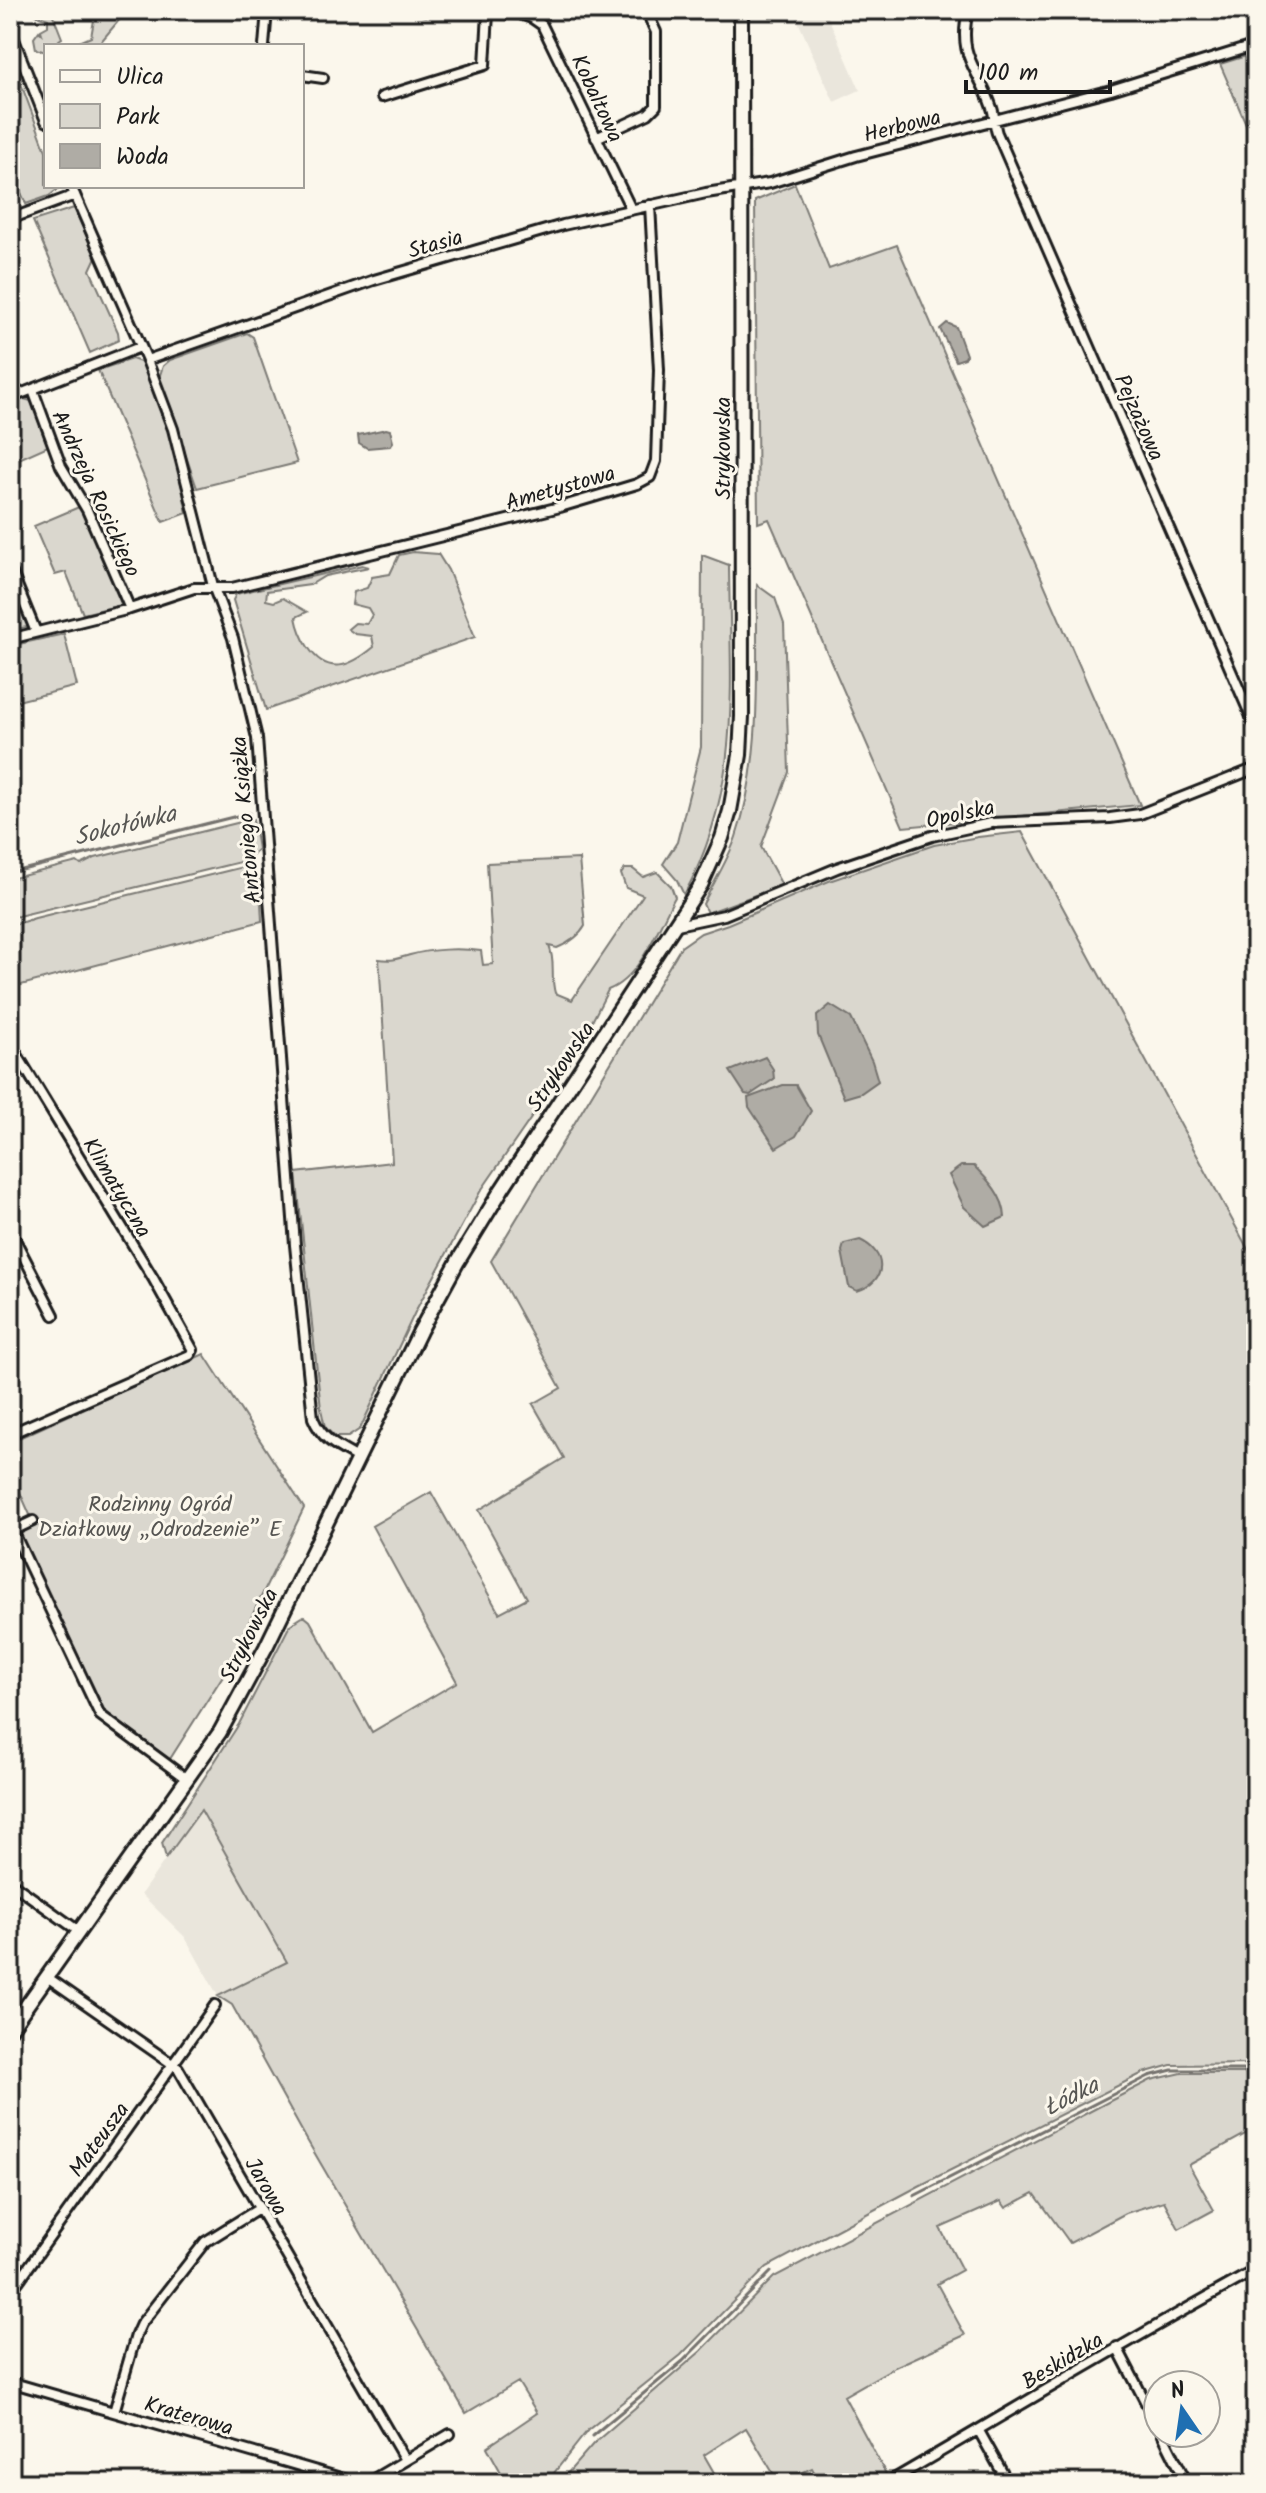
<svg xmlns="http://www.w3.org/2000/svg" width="1266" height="2493" viewBox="0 0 1266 2493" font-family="Kalam,sans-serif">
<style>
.built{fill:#eae6dc}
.green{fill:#dad7ce;stroke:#7b7a75;stroke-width:2}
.water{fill:#afaca5;stroke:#74726e;stroke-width:2}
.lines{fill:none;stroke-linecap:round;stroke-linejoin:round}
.stream{stroke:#74726e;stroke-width:3}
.minor-casing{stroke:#1c1c1c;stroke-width:14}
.primary-casing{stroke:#1c1c1c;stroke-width:18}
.minor{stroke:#fbf7ec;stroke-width:8}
.primary{stroke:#fbf7ec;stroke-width:12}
.labels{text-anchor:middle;stroke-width:6;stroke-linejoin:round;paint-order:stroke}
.street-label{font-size:22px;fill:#1c1c1c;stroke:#fbf7ec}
.park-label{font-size:22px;fill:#555451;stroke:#fbf7ec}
.water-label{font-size:24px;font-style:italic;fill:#575653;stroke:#fbf7ec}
</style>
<rect width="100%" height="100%" fill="#fbf7ec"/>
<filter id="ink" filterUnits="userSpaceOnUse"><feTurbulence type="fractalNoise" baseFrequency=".0125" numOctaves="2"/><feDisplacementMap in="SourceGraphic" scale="16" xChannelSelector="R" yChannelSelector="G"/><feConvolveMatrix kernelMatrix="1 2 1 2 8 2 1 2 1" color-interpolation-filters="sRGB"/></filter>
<g filter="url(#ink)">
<path class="built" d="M 793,10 L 825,10 L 860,90 L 834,102 Z
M 200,1810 L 287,1962 L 218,1996 L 185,1937 L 141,1894 Z"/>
<path class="green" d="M 16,10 L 51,10 L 62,38 L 59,40 L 62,46 L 46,46 L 46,52 L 36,49 L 34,38 L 39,31 L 42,34 L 41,30 L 48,26 L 48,19 L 36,15 L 33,12 L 26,12 L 20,16 Z
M 103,10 L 116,10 L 120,19 L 99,44 L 70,46 L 91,37 L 94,20 Z
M 1256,53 L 1256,147 L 1220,64 Z
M 10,71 L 15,73 L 20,81 L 46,151 L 46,186 L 58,186 L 58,189 L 49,196 L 26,204 L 10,167 Z
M 795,184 L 829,269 L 897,245 L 1140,805 L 903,827 L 769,519 L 758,523 L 755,201 Z
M 74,208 L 96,257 L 90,270 L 118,332 L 119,340 L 90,353 L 33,221 Z
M 247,333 L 253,337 L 297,463 L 197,488 L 159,378 L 163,366 L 170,360 Z
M 132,359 L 143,363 L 173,442 L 187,513 L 163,522 L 98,370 Z
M 24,399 L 31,401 L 48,446 L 10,463 L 10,403 Z
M 79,507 L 82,509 L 122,601 L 121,605 L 83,614 L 66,572 L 55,575 L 34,526 Z
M 413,552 L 438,554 L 448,570 L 475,637 L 266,710 L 233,600 L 236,594 L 362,565 L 369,567 L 325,576 L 310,585 L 267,591 L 266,600 L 274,602 L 283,598 L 307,612 L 296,617 C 298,628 302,638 308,647 C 328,677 351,666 374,647 L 372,636 L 355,634 L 348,629 L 355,623 L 367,624 L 372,615 L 368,608 L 352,604 L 354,592 L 367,588 L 372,577 L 390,574 L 399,555 Z
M 702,555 L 729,565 C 730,683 743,787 684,895 L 677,880 L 663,864 L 677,842 L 701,747 Z
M 10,575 L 28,623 L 27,627 L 10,630 Z
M 757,585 L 775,598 L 784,624 L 789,772 L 761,847 L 782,885 L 707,913 L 703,904 C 714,882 728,860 736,837 C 763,758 756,669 757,585 Z
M 64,634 L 77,686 L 10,703 L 10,646 Z
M 253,819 L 258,849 L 248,859 L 240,862 L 10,918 L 10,879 L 77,862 L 81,865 L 95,858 Z
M 1022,832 L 1256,1264 L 1256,2064 L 1171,2065 L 1143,2073 L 919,2186 L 767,2267 L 681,2355 L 588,2430 L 546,2483 L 507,2483 L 487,2447 L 537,2413 L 518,2382 L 466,2413 L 307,2140 L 232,2005 L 218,1996 L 287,1962 L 201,1810 L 166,1858 L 162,1843 L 239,1724 L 290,1625 L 304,1616 L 310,1621 L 372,1732 L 457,1682 L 372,1526 L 431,1492 L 499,1613 L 527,1598 L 479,1510 L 564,1458 L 533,1404 L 561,1388 L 491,1261 L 681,947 L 701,933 L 728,924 L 829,881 L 934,845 L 978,837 Z
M 579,859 L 585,926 C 579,937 569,943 557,948 L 549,946 C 556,962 550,976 555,993 L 572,1000 L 643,895 L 626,888 L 621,874 L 625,869 L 633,869 L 643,877 L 657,872 L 671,886 L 675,897 C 658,927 641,977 608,990 L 576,1053 L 480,1192 L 416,1310 L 360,1429 L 348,1437 L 335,1437 L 325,1427 L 321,1409 L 296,1173 L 392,1162 L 379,959 C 392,961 397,959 410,955 C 431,949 459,948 481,951 L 483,965 L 493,964 L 487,863 Z
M 243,867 L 249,867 L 260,882 L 262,921 L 10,988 L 10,926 L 35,918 Z
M 204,1354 L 304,1508 L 224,1674 L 170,1759 L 108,1714 L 95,1699 L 20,1533 L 35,1526 L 10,1470 L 10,1442 Z
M 1182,2073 L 1256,2073 L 1256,2148 L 1247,2133 L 1189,2165 L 1214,2210 L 1179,2229 L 1164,2201 L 1126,2213 L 1070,2243 L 1034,2193 L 1006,2208 L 1001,2201 L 940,2228 L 962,2270 L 937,2284 L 965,2335 L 895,2367 L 844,2396 L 886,2474 L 871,2483 L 820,2483 L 812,2468 L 779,2483 L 746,2428 L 704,2455 L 720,2483 L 559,2483 L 593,2444 L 701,2351 L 774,2277 L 1110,2101 L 1151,2080 Z"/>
<path class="water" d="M 947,323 L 956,327 L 966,355 L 965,358 L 956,361 L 940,329 Z
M 386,429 L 390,430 L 393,442 L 390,446 L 367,448 L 359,443 L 358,435 Z
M 830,1005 L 851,1018 L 872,1061 L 878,1081 L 861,1093 L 844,1098 L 818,1035 L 817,1016 Z
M 765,1057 L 773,1069 L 774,1079 L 750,1095 L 745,1094 L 730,1071 Z
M 783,1085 L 796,1085 L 811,1111 L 796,1136 L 776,1148 L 749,1107 L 748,1098 Z
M 961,1166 L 974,1166 C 988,1180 1004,1196 1005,1217 L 985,1226 L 964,1207 L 949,1175 Z
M 860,1240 C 887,1252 888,1282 857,1291 L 849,1287 L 842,1251 L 844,1244 Z"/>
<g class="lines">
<path class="stream" d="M 10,873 L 249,813
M 914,2196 L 1149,2076 L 1172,2070 L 1256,2070
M 592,2436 L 683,2361 L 771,2272"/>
<defs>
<path id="minor" d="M 425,10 L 520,14 L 532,18 L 542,25 L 631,209
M 968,10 C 957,59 978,66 992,108 C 995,116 994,125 997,133 L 1256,728
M 10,29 L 46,121
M 264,46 L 267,10
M 10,62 L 21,57
M 302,75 L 323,78
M 382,97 L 485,65 L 488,13
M 596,138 L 648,114 L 656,106 L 656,32 L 650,19
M 71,186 L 147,360 L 173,429 L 213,586 L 233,638 L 257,738 L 295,1245 L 313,1418 C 322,1440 338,1447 358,1458
M 10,219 L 75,195
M 147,360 L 374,280 L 563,225 L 706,193 L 770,183 L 856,156 L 1111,90 L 1256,45
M 33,390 L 61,466 L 87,510 L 130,609
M 10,398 L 140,347
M 10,568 L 36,632
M 10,639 L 130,609 L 194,588 L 232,588 L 560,507 L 637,484 L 650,477 L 656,461 L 659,370 L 650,205
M 677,925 L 724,915 L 837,868 L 932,836 L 991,823 L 1110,818 L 1140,814 L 1256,768
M 10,1043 L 153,1278 L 193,1350 L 190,1355 L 10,1434
M 10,1230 L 54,1315
M 13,1531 L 100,1715 L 188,1780
M 10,1532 L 33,1521
M 10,1882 L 80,1932
M 47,1977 L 178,2068 L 405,2460
M 10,2293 L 215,2005
M 1117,2347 L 1158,2426
M 10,2382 L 358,2483
M 114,2412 L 136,2335 L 141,2324 L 205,2242 L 260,2208
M 979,2431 L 1008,2483
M 1162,2433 L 1187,2483
M 361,2483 L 372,2480 L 450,2434
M 887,2483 C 1010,2412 1131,2338 1256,2270"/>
<path id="primary" d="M 10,2029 L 220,1732 L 266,1647 L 420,1331 L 458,1261 L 502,1189 L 701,885 L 722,838 L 730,811 L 740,755 L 742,716 L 741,10"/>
</defs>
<use href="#minor" class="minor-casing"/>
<use href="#primary" class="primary-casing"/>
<use href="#minor" class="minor"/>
<use href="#primary" class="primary"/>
</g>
</g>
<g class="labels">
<g class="street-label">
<text transform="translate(598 98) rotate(65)" y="8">Kobaltowa</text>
<text transform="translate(902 125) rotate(-14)" y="8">Herbowa</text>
<text transform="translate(435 243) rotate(-16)" y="8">Stasia</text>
<text transform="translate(1140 417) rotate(66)" y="8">Pejzażowa</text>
<text transform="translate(722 448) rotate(-90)" y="8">Strykowska</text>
<text transform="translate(560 487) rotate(-16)" y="8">Ametystowa</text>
<text transform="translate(97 493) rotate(65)" y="8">Andrzeja Rosickiego</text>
<text transform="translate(960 813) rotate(-12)" y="8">Opolska</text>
<text transform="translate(245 820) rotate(-95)" y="8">Antoniego Książka</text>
<text transform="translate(560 1066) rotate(-56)" y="8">Strykowska</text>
<text transform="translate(118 1187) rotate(59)" y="8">Klimatyczna</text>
<text transform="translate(248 1635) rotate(-63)" y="8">Strykowska</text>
<text transform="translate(98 2139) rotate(-54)" y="8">Mateusza</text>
<text transform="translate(267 2186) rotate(60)" y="8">Jarowa</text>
<text transform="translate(1062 2360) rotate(-31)" y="8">Beskidzka</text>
<text transform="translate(189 2415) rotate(16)" y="8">Kraterowa</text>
</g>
<g class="park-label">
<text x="160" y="1511">Rodzinny Ogród<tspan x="160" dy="25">Działkowy „Odrodzenie” E</tspan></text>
</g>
<g class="water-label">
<text transform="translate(125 825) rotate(-14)" y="8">Sokołówka</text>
<text transform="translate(1071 2096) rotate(-27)" y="8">Łódka</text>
</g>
</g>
<rect width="1266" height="2493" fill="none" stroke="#fbf7ec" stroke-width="40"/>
<rect x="20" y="20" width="1226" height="2453" fill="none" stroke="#1c1c1c" stroke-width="3" filter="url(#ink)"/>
<rect x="44" y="44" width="260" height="144" fill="#fbf7ec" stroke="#a29f99" stroke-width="2"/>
<rect x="60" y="70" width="40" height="12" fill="#fbf7ec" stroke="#a29f99" stroke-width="2"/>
<text x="116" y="84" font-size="24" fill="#1c1c1c">Ulica</text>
<rect x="60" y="104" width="40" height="24" fill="#dad7ce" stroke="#a29f99" stroke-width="2"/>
<text x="116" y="124" font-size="24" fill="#1c1c1c">Park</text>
<rect x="60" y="144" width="40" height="24" fill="#afaca5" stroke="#a29f99" stroke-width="2"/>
<text x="116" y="164" font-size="24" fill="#1c1c1c">Woda</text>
<g transform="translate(1182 2409) rotate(347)"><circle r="38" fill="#fbf7ec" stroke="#a29f99" stroke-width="2"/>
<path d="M0-6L14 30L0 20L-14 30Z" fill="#1f6fb2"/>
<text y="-12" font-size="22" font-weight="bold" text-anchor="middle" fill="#1c1c1c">N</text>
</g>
<path d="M966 80v12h144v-12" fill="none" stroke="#1c1c1c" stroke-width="4"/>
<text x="978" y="80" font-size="24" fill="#1c1c1c" stroke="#fbf7ec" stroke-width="6" paint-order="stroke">100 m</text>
</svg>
